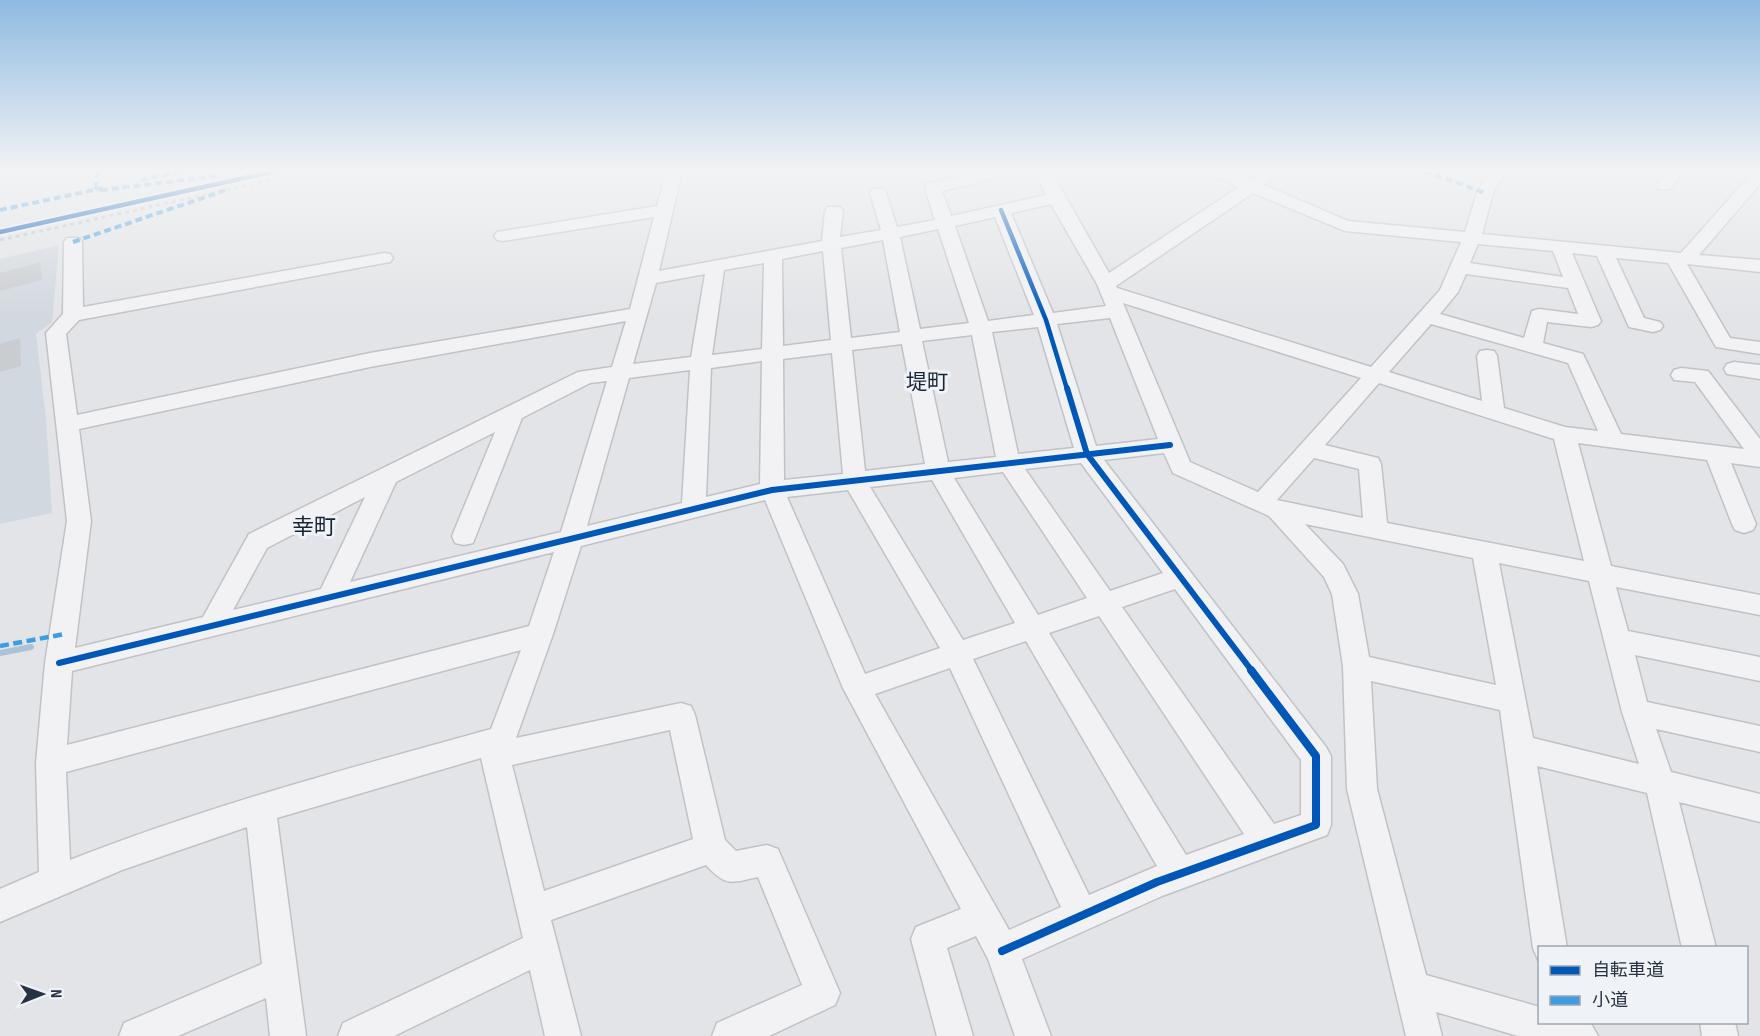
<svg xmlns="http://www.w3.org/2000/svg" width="1760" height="1036" viewBox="0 0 1760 1036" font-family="'Sofia Sans Condensed','Noto Sans JP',sans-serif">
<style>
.built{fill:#d2d8df}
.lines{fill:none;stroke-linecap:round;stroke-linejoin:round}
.stream{stroke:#adc2d6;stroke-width:6}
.building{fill:#cacdd0}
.minor-casing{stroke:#c0c2c5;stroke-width:3}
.path{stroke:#c0c3c8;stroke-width:3;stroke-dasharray:4 4;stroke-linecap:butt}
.minor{fill:#f2f2f4;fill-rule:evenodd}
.quiet-far1{stroke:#3c9de3;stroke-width:4;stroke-dasharray:7 4;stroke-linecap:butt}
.quiet{stroke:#3c9de3;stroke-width:4.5;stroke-dasharray:9 4.5;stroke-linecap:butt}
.cycleway-far2-casing{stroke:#eff3f7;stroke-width:8}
.cycleway-far1-casing{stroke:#eff3f7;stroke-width:10}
.cycleway-casing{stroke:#eff3f7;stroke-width:11}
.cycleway-far2{stroke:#0057b8;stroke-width:4.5}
.cycleway-far1{stroke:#0057b8;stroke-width:6}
.cycleway{stroke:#0057b8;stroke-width:8}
.labels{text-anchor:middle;stroke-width:6;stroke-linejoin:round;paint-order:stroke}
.neighbourhood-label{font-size:21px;fill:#182334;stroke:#eff3f7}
.quarter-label{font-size:22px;fill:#182334;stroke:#eff3f7}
</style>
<rect width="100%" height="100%" fill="#e2e4e7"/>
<path class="built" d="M 59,245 L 52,322 L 36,334 L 46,419 L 52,513 L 0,524 L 0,259 Z"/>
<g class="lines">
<path class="stream" d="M 0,653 L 31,647"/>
</g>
<path class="building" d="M 40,262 L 42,280 L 0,291 L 0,273 Z
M 20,338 L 21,366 L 0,372 L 0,344 Z"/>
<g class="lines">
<defs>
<path id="minor" d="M 666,171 L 682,171 L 659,271 L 822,241 L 825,211 L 828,207 L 840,207 L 843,211 L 840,237 L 881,230 L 870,193 L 872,189 L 884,189 L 886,193 L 897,227 L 935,220 L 925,188 L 927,184 L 984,171 L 1013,171 L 1011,174 L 942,191 L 951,216 L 1046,195 L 1035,171 L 1051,171 L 1109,273 L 1239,187 L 1210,174 L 1208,171 L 1230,171 L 1250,180 L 1263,171 L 1282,171 L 1264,185 L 1348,221 L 1465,232 L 1477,193 L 1489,172 L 1510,171 L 1502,178 L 1493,193 L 1482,234 L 1681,253 L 1754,171 L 1760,171 L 1760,184 L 1699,255 L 1760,260 L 1760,272 L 1687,264 L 1730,338 L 1760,342 L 1760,354 L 1716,347 L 1668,263 L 1616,258 L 1644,318 L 1660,322 L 1663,326 L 1660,330 L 1653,332 L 1629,327 L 1597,256 L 1572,253 L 1601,321 L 1598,325 L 1591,327 L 1547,322 L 1543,343 L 1583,354 L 1621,434 L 1744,449 L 1695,382 L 1674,380 L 1671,375 L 1674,370 L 1681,368 L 1708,371 L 1760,439 L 1760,467 L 1731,463 L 1756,524 L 1753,530 L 1744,533 L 1735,530 L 1732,524 L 1707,460 L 1578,443 L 1611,566 L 1760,595 L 1760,615 L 1616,587 L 1628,631 L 1760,657 L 1760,681 L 1635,655 L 1647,702 L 1760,726 L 1760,752 L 1656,729 L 1671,772 L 1760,794 L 1760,822 L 1679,802 L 1716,948 L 1682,948 L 1647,793 L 1537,766 L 1567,948 L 1540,948 L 1538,960 L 1533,948 L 1500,710 L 1371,681 L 1377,789 L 1426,975 L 1540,1007 L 1540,1022 L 1590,1022 L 1598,1036 L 1518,1036 L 1436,1012 L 1442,1036 L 1406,1036 L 1347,789 L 1343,666 L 1332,594 L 1324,577 L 1269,516 L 1173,473 L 1164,453 L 1104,460 L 1326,747 L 1331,756 L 1331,825 L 1327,835 L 1162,896 L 1022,959 L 1051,1036 L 1015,1036 L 988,959 L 976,936 L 947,948 L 973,1036 L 937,1036 L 911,939 L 916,927 L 961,909 L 843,688 L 765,500 L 581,546 L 553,634 L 516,738 L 681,703 L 691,706 L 695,715 L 725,840 L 736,851 L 767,845 L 778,849 L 840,993 L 835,1005 L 769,1036 L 712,1036 L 717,1023 L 802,985 L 758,877 C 731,883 726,887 706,865 L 551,920 L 581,1036 L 545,1036 L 530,970 L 394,1036 L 338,1036 L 343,1023 L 523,938 L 481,758 L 277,818 L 306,1036 L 270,1036 L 266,998 L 178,1036 L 119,1036 L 124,1023 L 262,964 L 247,827 L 122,870 L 0,922 L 0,889 L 39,872 L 36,763 L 45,663 L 67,521 L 46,333 L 63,314 L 64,242 L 67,238 L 79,238 L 82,242 L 83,307 L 384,253 L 390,254 L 393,258 L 390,262 L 384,263 L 79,320 L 66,334 L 77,415 L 370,353 L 630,309 L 654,217 L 503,241 L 497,240 L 494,236 L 497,232 L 503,231 L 657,206 ZM 1253,193 L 1345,231 L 1461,242 L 1440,290 L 1371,367 L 1117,288 L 1116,286 ZM 1051,204 L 1097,284 L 1106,306 L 1053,313 L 1011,213 ZM 995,217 L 1034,315 L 988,321 L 955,226 ZM 938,229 L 969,323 L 920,329 L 900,237 ZM 883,240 L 900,332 L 851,338 L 841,248 ZM 1478,244 L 1553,251 L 1563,277 L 1470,263 ZM 823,251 L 831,340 L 783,346 L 782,259 ZM 764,263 L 762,349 L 712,355 L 724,270 ZM 705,274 L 691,357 L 633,364 L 656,283 ZM 1466,274 L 1568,288 L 1578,314 L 1539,309 L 1532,311 L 1524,338 L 1440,314 L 1458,292 ZM 1123,303 L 1361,378 L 1258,492 L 1190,462 ZM 1110,318 L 1158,439 L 1096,446 L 1057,324 ZM 626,321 L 612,367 L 578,372 L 249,534 L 203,617 L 75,648 L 91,521 L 79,429 L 370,367 ZM 1431,324 L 1568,363 L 1598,431 L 1565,427 L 1504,408 L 1497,356 L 1494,351 L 1487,350 L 1480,351 L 1477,356 L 1482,401 L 1389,372 ZM 1038,327 L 1074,448 L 1018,454 L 992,332 ZM 972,335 L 996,457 L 948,462 L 922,341 ZM 902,344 L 925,464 L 865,471 L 852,350 ZM 832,353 L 843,474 L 784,480 L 783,359 ZM 762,361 L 760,484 L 706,497 L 711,368 ZM 690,370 L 682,503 L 587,526 L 629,378 ZM 607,381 L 561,532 L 350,582 L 396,482 L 495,432 L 452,536 L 455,543 L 464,545 L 473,543 L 522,418 L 590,383 ZM 1379,383 L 1554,439 L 1584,561 L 1387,523 L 1381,464 L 1378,458 L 1325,445 ZM 1314,458 L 1359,469 L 1363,518 L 1277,500 ZM 1081,463 L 1163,573 L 1110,591 L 1025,469 ZM 1003,472 L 1087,598 L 1038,615 L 954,478 ZM 932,480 L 1015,623 L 963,640 L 870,487 ZM 848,490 L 940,648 L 865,674 L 787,497 ZM 365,497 L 321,589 L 233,610 L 267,548 ZM 1305,524 L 1473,558 L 1496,685 L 1369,657 L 1358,594 L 1343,564 ZM 554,552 L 529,626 L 67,745 L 72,671 ZM 1499,563 L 1589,581 L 1622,712 L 1639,764 L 1533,738 ZM 1175,589 L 1301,760 L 1301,815 L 1274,824 L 1122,607 ZM 1099,616 L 1244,834 L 1186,855 L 1049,633 ZM 1026,641 L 1157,866 L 1089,895 L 973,659 ZM 521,650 L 491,729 C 349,768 208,806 70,860 L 66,772 ZM 950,668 L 1061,907 L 1009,930 L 875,694 ZM 670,730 L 693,839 L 544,891 L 512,765 Z
M 1667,171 L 1684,171 L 1670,189 L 1658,189 L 1656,185 Z
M 1734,362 L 1760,365 L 1760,379 L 1727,374 L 1724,369 L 1727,364 Z
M 1700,1022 L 1735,1022 L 1738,1036 L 1702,1036 Z"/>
</defs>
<use href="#minor" class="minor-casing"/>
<path class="path" d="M 0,240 L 313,171"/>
<use href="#minor" class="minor"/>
<path class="quiet-far1" d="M 97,171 L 96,188 L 102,190 L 216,176
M 1425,171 L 1485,193
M 141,180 L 182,171
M 0,210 L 103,188
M 73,242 L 226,190"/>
<path class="quiet" d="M 0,646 L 65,634"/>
<defs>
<path id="cycleway-far2" d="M 1001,210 L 1046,320 L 1067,389
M 0,232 L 276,171"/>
<path id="cycleway-far1" d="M 1067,388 L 1087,454 L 1252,671
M 59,663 L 772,490 L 1170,445"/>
<path id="cycleway" d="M 1002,951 L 1157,882 L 1316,825 L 1316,756 L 1251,670"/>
</defs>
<use href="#cycleway-far2" class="cycleway-far2-casing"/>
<use href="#cycleway-far1" class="cycleway-far1-casing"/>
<use href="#cycleway" class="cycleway-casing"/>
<use href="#cycleway-far2" class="cycleway-far2"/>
<use href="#cycleway-far1" class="cycleway-far1"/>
<use href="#cycleway" class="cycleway"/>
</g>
<linearGradient id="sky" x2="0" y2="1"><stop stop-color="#90bae1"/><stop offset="0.54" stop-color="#f2f3f4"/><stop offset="1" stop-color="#f2f3f4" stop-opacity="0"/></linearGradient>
<rect width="1760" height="316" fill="url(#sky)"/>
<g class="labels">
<g class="neighbourhood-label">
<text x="927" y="389">堤町</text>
</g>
<g class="quarter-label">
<text x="314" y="534">幸町</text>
</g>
</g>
<rect x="1538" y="946" width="210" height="78" fill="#eff3f7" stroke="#9fa6af" stroke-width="1.5"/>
<rect x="1550" y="966" width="30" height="9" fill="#0057b8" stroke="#9fa6af" stroke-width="1.5"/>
<text x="1592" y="976" font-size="18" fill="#263244">自転車道</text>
<rect x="1550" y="996" width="30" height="9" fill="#3c9de3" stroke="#9fa6af" stroke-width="1.5"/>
<text x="1592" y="1006" font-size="18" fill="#263244">小道</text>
<g transform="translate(42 994) rotate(89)" stroke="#eff3f7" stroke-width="4.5" paint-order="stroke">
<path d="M0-4.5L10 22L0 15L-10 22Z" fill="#263244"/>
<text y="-9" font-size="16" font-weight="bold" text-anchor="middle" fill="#263244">N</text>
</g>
</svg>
